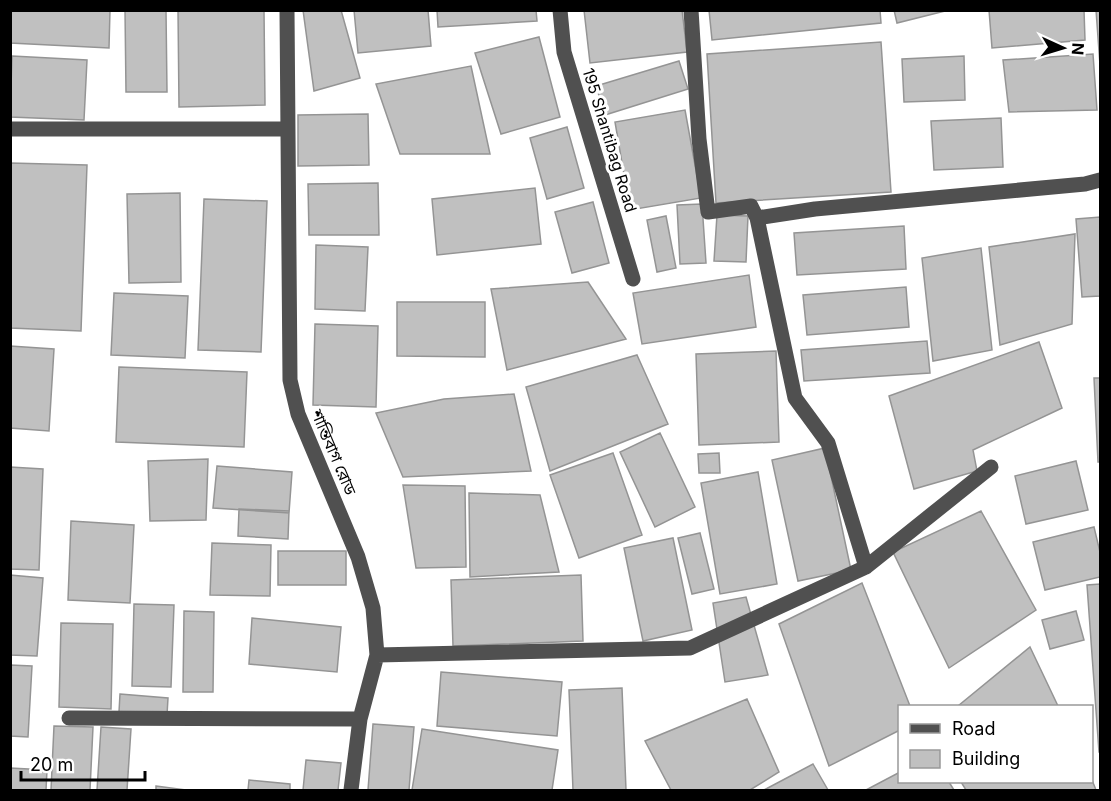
<svg xmlns="http://www.w3.org/2000/svg" width="1111" height="801" viewBox="0 0 1111 801" font-family="Inter,'Noto Sans Bengali',sans-serif">
<style>
.building{fill:#c0c0c0;stroke:#949494;stroke-width:1.5}
.lines{fill:none;stroke-linecap:round;stroke-linejoin:round}
.minor{stroke:#505050;stroke-width:15}
.labels{text-anchor:middle;stroke-width:6;stroke-linejoin:round;paint-order:stroke}
.street-label{font-size:16px;fill:#000;stroke:#fff}
</style>
<rect width="100%" height="100%" fill="#fff"/>
<path class="building" d="M 10,10 L 110,10 L 109,48 L 10,43 Z
M 125,10 L 166,10 L 167,92 L 126,92 Z
M 178,10 L 264,10 L 265,105 L 179,107 Z
M 303,10 L 341,10 L 360,78 L 314,91 Z
M 354,10 L 428,10 L 431,46 L 358,53 Z
M 437,10 L 536,10 L 537,21 L 438,27 Z
M 584,10 L 682,10 L 687,52 L 590,63 Z
M 709,10 L 880,10 L 881,23 L 712,40 Z
M 894,10 L 949,10 L 897,23 Z
M 989,10 L 1084,10 L 1085,40 L 992,48 Z
M 1096,10 L 1100,10 L 1100,65 Z
M 539,37 L 560,117 L 501,134 L 475,53 Z
M 881,42 L 891,192 L 716,203 L 707,54 Z
M 1093,54 L 1097,110 L 1009,112 L 1003,60 Z
M 12,56 L 87,60 L 84,120 L 10,117 Z
M 964,56 L 965,100 L 904,102 L 902,59 Z
M 679,61 L 688,89 L 605,115 L 596,86 Z
M 471,66 L 490,154 L 400,154 L 376,84 Z
M 685,110 L 701,198 L 630,210 L 615,122 Z
M 368,114 L 369,165 L 298,166 L 298,115 Z
M 1001,118 L 1003,167 L 934,170 L 931,121 Z
M 567,127 L 584,188 L 547,199 L 530,138 Z
M 10,163 L 87,165 L 81,331 L 10,328 Z
M 378,183 L 379,235 L 309,235 L 308,184 Z
M 535,188 L 541,244 L 437,255 L 432,199 Z
M 180,193 L 181,282 L 129,283 L 127,194 Z
M 204,199 L 267,201 L 261,352 L 198,350 Z
M 593,202 L 609,263 L 572,273 L 555,212 Z
M 702,204 L 706,263 L 680,264 L 677,205 Z
M 717,215 L 748,216 L 746,262 L 714,261 Z
M 666,216 L 676,268 L 657,272 L 647,220 Z
M 1100,217 L 1100,296 L 1082,297 L 1076,219 Z
M 904,226 L 906,269 L 797,275 L 794,233 Z
M 1075,234 L 1072,324 L 1000,345 L 989,247 Z
M 316,245 L 368,247 L 365,311 L 315,309 Z
M 981,248 L 992,350 L 933,361 L 922,258 Z
M 749,275 L 756,327 L 642,344 L 633,293 Z
M 588,282 L 626,339 L 507,370 L 491,289 Z
M 906,287 L 909,327 L 807,335 L 803,295 Z
M 114,293 L 188,296 L 185,358 L 111,355 Z
M 397,302 L 485,302 L 485,357 L 397,356 Z
M 315,324 L 378,326 L 376,407 L 313,405 Z
M 927,341 L 930,373 L 804,381 L 801,350 Z
M 1039,342 L 1062,408 L 973,450 L 977,471 L 914,489 L 889,396 Z
M 10,346 L 54,349 L 49,431 L 10,428 Z
M 776,351 L 779,442 L 699,445 L 696,354 Z
M 637,355 L 668,424 L 550,471 L 526,387 Z
M 119,367 L 247,372 L 244,447 L 116,442 Z
M 1094,378 L 1100,378 L 1100,462 L 1098,462 Z
M 514,394 L 531,471 L 403,477 L 376,413 L 444,399 Z
M 660,433 L 695,507 L 655,527 L 620,452 Z
M 825,448 L 851,570 L 798,581 L 772,460 Z
M 613,453 L 642,535 L 579,558 L 550,475 Z
M 719,453 L 720,473 L 699,473 L 698,454 Z
M 208,459 L 206,520 L 150,521 L 148,461 Z
M 1076,461 L 1088,510 L 1026,524 L 1015,476 Z
M 217,466 L 292,472 L 289,513 L 213,508 Z
M 10,467 L 43,469 L 39,570 L 10,569 Z
M 758,472 L 777,584 L 720,594 L 701,483 Z
M 403,485 L 465,486 L 466,567 L 416,568 Z
M 469,493 L 540,495 L 559,572 L 470,577 Z
M 239,509 L 289,511 L 288,539 L 238,536 Z
M 981,511 L 1036,610 L 949,668 L 893,552 Z
M 71,521 L 134,525 L 130,603 L 68,600 Z
M 1094,527 L 1100,552 L 1100,577 L 1045,590 L 1033,542 Z
M 700,533 L 714,589 L 692,594 L 678,538 Z
M 673,538 L 692,630 L 643,641 L 624,548 Z
M 212,543 L 271,545 L 270,596 L 210,595 Z
M 278,551 L 346,551 L 346,585 L 278,585 Z
M 10,575 L 43,578 L 37,656 L 10,655 Z
M 581,575 L 583,641 L 453,646 L 451,580 Z
M 862,583 L 910,706 L 900,706 L 900,730 L 829,766 L 779,624 Z
M 1100,584 L 1100,752 L 1099,752 L 1087,585 Z
M 746,597 L 768,675 L 725,682 L 713,603 Z
M 134,604 L 174,605 L 171,687 L 132,686 Z
M 184,611 L 214,612 L 213,692 L 183,692 Z
M 1076,611 L 1084,640 L 1050,649 L 1042,620 Z
M 252,618 L 341,627 L 337,672 L 249,664 Z
M 61,623 L 113,624 L 111,709 L 59,707 Z
M 1030,647 L 1058,706 L 958,706 Z
M 10,665 L 32,666 L 28,737 L 10,736 Z
M 441,672 L 562,682 L 557,736 L 437,726 Z
M 622,688 L 626,790 L 573,790 L 569,690 Z
M 120,694 L 168,698 L 167,715 L 119,712 Z
M 747,699 L 779,772 L 750,790 L 671,790 L 645,741 Z
M 373,724 L 414,727 L 409,790 L 368,790 Z
M 54,726 L 93,727 L 90,790 L 51,790 Z
M 101,727 L 131,729 L 127,790 L 97,790 Z
M 422,729 L 558,750 L 552,790 L 412,790 Z
M 306,760 L 341,763 L 338,790 L 303,790 Z
M 813,764 L 828,790 L 764,790 Z
M 10,768 L 47,770 L 46,790 L 10,790 Z
M 900,772 L 900,782 L 949,782 L 954,790 L 866,790 Z
M 249,780 L 290,784 L 290,790 L 248,790 Z
M 1092,780 L 1096,790 L 966,790 L 961,782 Z
M 156,786 L 186,790 L 156,790 Z"/>
<g class="lines">
<path class="minor" d="M 287,10 L 290,380 L 298,414 L 358,557 L 373,608 L 377,655 L 360,719 L 351,790
M 560,10 L 564,52 L 633,279
M 691,10 L 699,139 L 708,212 L 751,206 L 757,218
M 10,129 L 287,129
M 866,567 L 828,443 L 795,398 L 757,218 L 815,209 L 1085,184 L 1100,180
M 377,655 L 690,648 L 866,567 L 991,467
M 69,718 L 360,719"/>
</g>
<g class="labels">
<g class="street-label">
<text transform="translate(610 140) rotate(73)" y="6">195 Shantibag Road</text>
<text transform="translate(334 452) rotate(67)" y="6">শান্তিবাগ রোড</text>
</g>
</g>
<rect width="1111" height="801" fill="none" stroke="#000000" stroke-width="24"/>
<rect x="898" y="705" width="195" height="78" fill="#ffffff" stroke="#999999" stroke-width="1.5"/>
<rect x="910" y="724" width="30" height="9" fill="#505050" stroke="#999999" stroke-width="1.5"/>
<text x="952" y="735" font-size="18" fill="#000000">Road</text>
<rect x="910" y="750" width="30" height="18" fill="#c0c0c0" stroke="#999999" stroke-width="1.5"/>
<text x="952" y="765" font-size="18" fill="#000000">Building</text>
<g transform="translate(1063 48) rotate(94)" stroke="#ffffff" stroke-width="4.5" paint-order="stroke">
<path d="M0-4.5L10 22L0 15L-10 22Z" fill="#000000"/>
<text y="-9" font-size="16" font-weight="bold" text-anchor="middle" fill="#000000">N</text>
</g>
<path d="M21 771v9h124v-9" fill="none" stroke="#000000" stroke-width="3"/>
<text x="30" y="771" font-size="18" fill="#000000" stroke="#ffffff" stroke-width="4.5" paint-order="stroke">20 m</text>
</svg>
